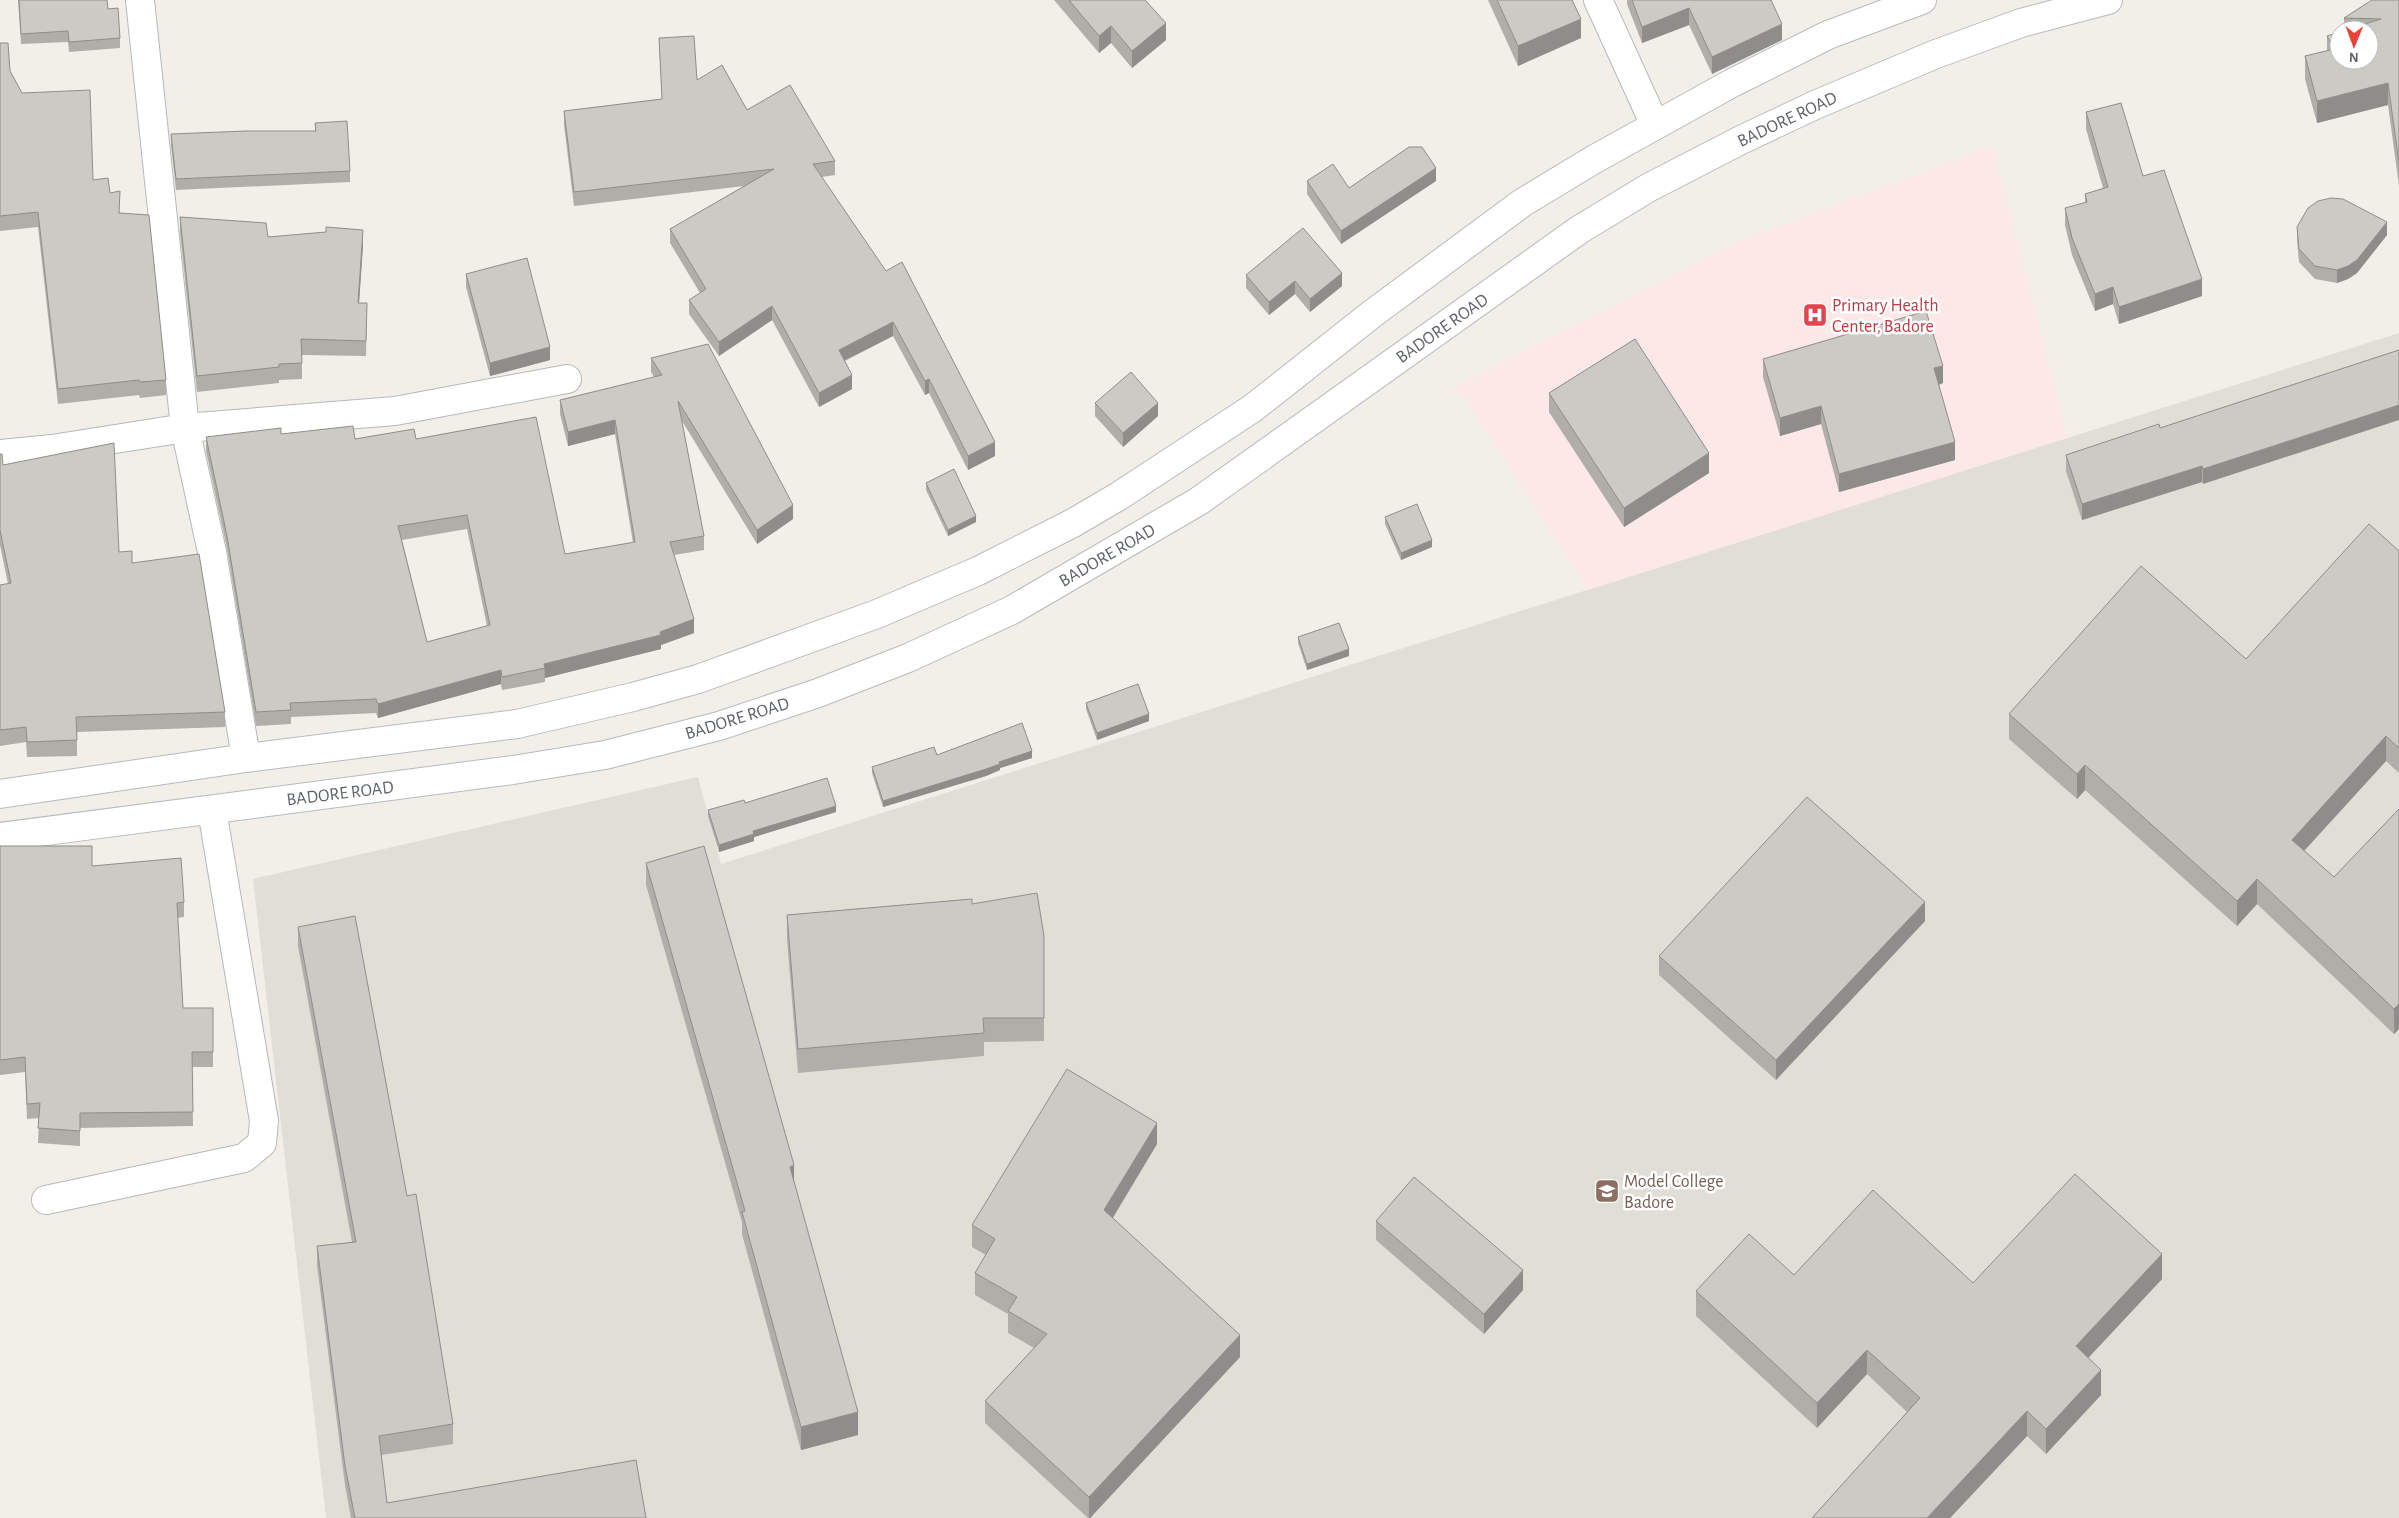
<svg xmlns="http://www.w3.org/2000/svg" width="2399" height="1518" viewBox="0 0 2399 1518" font-family="'Alegreya Sans',sans-serif">
<style>
.education{fill:#e1ded6}
.medical{fill:#fce8e6}
.lines{fill:none;stroke-linecap:round;stroke-linejoin:round}
.minor-casing{stroke:#b5b8bc;stroke-width:30}
.secondary-casing{stroke:#b6babf;stroke-width:30}
.minor{stroke:#fff;stroke-width:28}
.secondary{stroke:#fff;stroke-width:28}
.wall{fill:#afaea9;fill-rule:evenodd}
.shaded-wall{fill:#8f8d8a}
.building{fill:#cccac5;stroke:#8f8d8a;fill-rule:evenodd}
.labels{text-anchor:middle;stroke-width:5;stroke-linejoin:round;paint-order:stroke}
.street-label{font-size:18px;fill:#5f6368;stroke:#fff}
.health-label{font-size:18px;fill:#be3a42;stroke:#fff;text-anchor:start}
.education-label{font-size:18px;fill:#785e54;stroke:#fff;text-anchor:start}
</style>
<rect width="100%" height="100%" fill="#f1efe8"/>
<path class="education" d="M 2399,333 L 2399,1518 L 326,1518 L 253,879 L 698,777 L 721,864 Z"/>
<path class="medical" d="M 1993,146 L 2067,438 L 1588,590 L 1460,391 L 1448,390 L 1742,240 Z"/>
<g class="lines">
<defs>
<path id="minor" d="M 140,0 L 185,428 L 212,552 L 246,758
M 1598,0 L 1655,125
M 0,454 L 52,449 L 185,428 L 395,411 L 567,379
M 46,1200 L 244,1158 L 262,1143 L 264,1121 L 212,810"/>
<path id="secondary" d="M 0,794 L 246,758 L 517,724 L 633,697 L 698,679 L 877,614 L 978,571 L 1073,523 L 1119,496 L 1253,408 L 1372,314 L 1522,203 L 1593,160 L 1732,83 L 1828,35 L 1922,0
M 0,837 L 513,770 L 605,755 L 719,726 L 818,693 L 908,658 L 1012,610 L 1199,501 L 1579,230 L 1648,188 L 1741,140 L 1815,105 L 1936,54 L 2021,23 L 2108,0"/>
</defs>
<use href="#minor" class="minor-casing"/>
<use href="#secondary" class="secondary-casing"/>
<use href="#minor" class="minor"/>
<use href="#secondary" class="secondary"/>
</g>
<path class="wall" d="M 18,0 L 107,0 L 108,9 L 120,38 L 120,48 L 69,52 L 68,42 L 21,44 Z
M 1054,0 L 1145,0 L 1166,40 L 1132,68 L 1111,43 L 1099,53 Z
M 1488,0 L 1572,0 L 1581,38 L 1518,66 Z
M 1627,0 L 1771,0 L 1782,40 L 1712,74 L 1689,25 L 1642,43 L 1627,4 Z
M 2399,0 L 2399,186 L 2388,105 L 2317,123 L 2305,79 L 2305,56 L 2327,51 L 2327,36 L 2369,30 L 2344,30 L 2344,18 Z
M 659,38 L 697,80 L 835,161 L 835,175 L 822,177 L 995,456 L 968,470 L 929,393 L 925,395 L 893,336 L 845,361 L 852,389 L 819,407 L 772,320 L 719,356 L 689,314 L 689,300 L 700,293 L 670,243 L 670,229 L 744,186 L 574,206 L 564,125 L 564,111 L 662,99 Z
M 0,43 L 10,71 L 22,93 L 93,180 L 110,193 L 120,213 L 166,380 L 166,395 L 140,398 L 139,395 L 58,404 L 38,227 L 0,231 Z
M 2086,112 L 2143,176 L 2202,296 L 2119,324 L 2113,304 L 2095,311 L 2072,255 L 2065,225 L 2065,208 L 2085,203 L 2085,194 L 2103,188 L 2086,129 Z
M 315,123 L 350,171 L 350,182 L 176,190 L 171,145 L 171,134 L 315,131 Z
M 1307,181 L 1349,188 L 1436,181 L 1341,244 L 1307,194 Z
M 180,217 L 268,237 L 363,245 L 359,303 L 367,303 L 366,356 L 302,355 L 302,379 L 279,380 L 279,383 L 197,392 L 180,233 Z
M 2297,227 L 2387,235 L 2357,273 L 2348,279 L 2337,283 L 2315,279 L 2299,262 L 2297,240 Z
M 466,274 L 550,360 L 490,376 L 466,287 Z
M 1246,275 L 1342,286 L 1310,312 L 1295,294 L 1269,315 L 1246,288 Z
M 2399,350 L 2203,484 L 2202,482 L 2082,520 L 2066,471 L 2066,455 L 2160,428 Z
M 651,358 L 793,519 L 757,544 L 682,421 L 704,536 L 704,550 L 674,555 L 694,633 L 661,645 L 661,649 L 545,678 L 545,682 L 502,690 L 501,684 L 378,718 L 376,713 L 291,717 L 291,724 L 256,726 L 227,549 L 206,451 L 206,437 L 281,434 L 355,439 L 416,439 L 565,554 L 633,543 L 615,434 L 568,446 L 560,414 L 560,400 L 654,377 L 651,372 ZM 467,529 L 487,626 L 427,642 L 402,540 Z
M 1763,359 L 1943,383 L 1939,385 L 1955,460 L 1839,492 L 1821,424 L 1780,436 L 1763,377 Z
M 1549,393 L 1709,473 L 1624,527 L 1549,412 Z
M 1095,403 L 1158,416 L 1123,447 L 1095,416 Z
M 0,454 L 3,465 L 119,552 L 132,563 L 225,712 L 225,727 L 77,732 L 77,756 L 27,757 L 26,742 L 0,746 L 0,585 L 8,584 L 0,545 Z
M 926,483 L 976,522 L 948,536 L 926,490 Z
M 1385,517 L 1432,547 L 1401,560 L 1385,524 Z
M 2399,551 L 2399,773 L 2386,761 L 2304,851 L 2334,877 L 2399,809 L 2399,1029 L 2394,1034 L 2257,904 L 2237,926 L 2085,790 L 2077,799 L 2009,739 L 2009,714 L 2246,659 Z
M 1298,637 L 1349,656 L 1307,670 L 1298,643 Z
M 1086,703 L 1149,721 L 1097,740 L 1086,709 Z
M 937,755 L 1032,758 L 1000,768 L 1000,770 L 986,776 L 883,807 L 872,773 L 872,767 Z
M 708,810 L 836,812 L 754,837 L 754,841 L 719,852 L 708,816 Z
M 0,846 L 92,866 L 184,902 L 184,917 L 177,918 L 183,1008 L 213,1008 L 213,1067 L 192,1067 L 193,1126 L 80,1128 L 80,1146 L 38,1143 L 39,1118 L 27,1119 L 25,1072 L 0,1075 Z
M 646,863 L 858,1435 L 801,1450 L 742,1234 L 742,1222 L 646,885 Z
M 972,904 L 1044,936 L 1044,1041 L 984,1042 L 984,1056 L 798,1073 L 787,939 L 787,915 Z
M 1925,921 L 1776,1080 L 1659,975 L 1659,956 Z
M 298,927 L 407,1196 L 453,1424 L 453,1444 L 381,1455 L 387,1503 L 646,1518 L 351,1518 L 345,1485 L 317,1265 L 317,1246 L 352,1242 L 298,946 Z
M 1157,1144 L 1113,1218 L 1240,1357 L 1090,1518 L 1088,1518 L 985,1423 L 985,1401 L 1034,1348 L 1008,1333 L 1008,1314 L 975,1295 L 975,1273 L 986,1255 L 972,1247 L 972,1225 Z
M 1376,1221 L 1523,1290 L 1484,1334 L 1376,1240 Z
M 1794,1275 L 1973,1283 L 2162,1279 L 2088,1358 L 2101,1395 L 2046,1454 L 2027,1436 L 1950,1518 L 1812,1518 L 1907,1412 L 1867,1374 L 1817,1428 L 1696,1316 L 1696,1291 Z"/>
<path class="shaded-wall" d="M 1689,8 L 1689,25 L 1642,43 L 1642,27 Z
M 1581,19 L 1581,38 L 1518,66 L 1518,46 Z
M 1166,23 L 1166,40 L 1132,68 L 1132,51 Z
M 1782,24 L 1782,40 L 1712,74 L 1712,57 Z
M 1111,26 L 1111,43 L 1099,53 L 1099,36 Z
M 2388,83 L 2388,105 L 2317,123 L 2317,101 Z
M 1436,168 L 1436,181 L 1341,244 L 1341,231 Z
M 2387,222 L 2387,235 L 2357,273 L 2348,279 L 2337,283 L 2337,270 Z
M 363,230 L 363,245 L 358,318 L 358,303 Z
M 1342,273 L 1342,286 L 1310,312 L 1310,299 Z
M 2202,279 L 2202,296 L 2119,324 L 2119,307 Z
M 1295,281 L 1295,294 L 1269,315 L 1269,302 Z
M 2113,287 L 2113,304 L 2095,311 L 2095,294 Z
M 772,306 L 772,320 L 719,356 L 719,342 Z
M 893,322 L 893,336 L 839,363 L 839,350 Z
M 550,347 L 550,360 L 490,376 L 490,363 Z
M 1943,366 L 1943,383 L 1934,386 L 1934,368 Z
M 852,375 L 852,389 L 819,407 L 819,393 Z
M 929,379 L 929,393 L 925,395 L 925,381 Z
M 1158,403 L 1158,416 L 1123,447 L 1123,433 Z
M 2399,405 L 2399,420 L 2203,484 L 2203,469 Z
M 1821,406 L 1821,424 L 1780,436 L 1780,418 Z
M 615,420 L 615,434 L 568,446 L 568,432 Z
M 995,442 L 995,456 L 968,470 L 968,456 Z
M 1955,442 L 1955,460 L 1839,492 L 1839,474 Z
M 1709,453 L 1709,473 L 1624,527 L 1624,508 Z
M 2202,466 L 2202,482 L 2082,520 L 2082,504 Z
M 793,505 L 793,519 L 757,544 L 757,530 Z
M 976,516 L 976,522 L 948,536 L 948,530 Z
M 1432,540 L 1432,547 L 1401,560 L 1401,553 Z
M 694,619 L 694,633 L 661,645 L 661,649 L 545,678 L 544,664 L 660,632 Z
M 1349,649 L 1349,656 L 1307,670 L 1307,664 Z
M 501,670 L 501,684 L 378,718 L 378,704 Z
M 1149,714 L 1149,721 L 1097,740 L 1097,733 Z
M 2386,736 L 2386,761 L 2292,864 L 2292,840 Z
M 1032,751 L 1032,758 L 1000,768 L 1000,770 L 986,776 L 883,807 L 883,801 Z
M 2085,765 L 2085,790 L 2077,799 L 2077,774 Z
M 836,806 L 836,812 L 754,837 L 754,841 L 719,852 L 719,845 L 753,831 Z
M 2257,879 L 2257,904 L 2237,926 L 2237,901 Z
M 1925,902 L 1925,921 L 1776,1080 L 1776,1060 Z
M 2399,1004 L 2399,1029 L 2394,1034 L 2394,1009 Z
M 1157,1123 L 1157,1144 L 1104,1232 L 1104,1210 Z
M 794,1165 L 794,1188 L 790,1167 Z
M 2162,1254 L 2162,1279 L 2076,1371 L 2076,1346 Z
M 1523,1270 L 1523,1290 L 1484,1334 L 1484,1314 Z
M 1240,1335 L 1240,1357 L 1090,1518 L 1089,1518 L 1089,1497 Z
M 1867,1350 L 1867,1374 L 1817,1428 L 1817,1403 Z
M 2101,1370 L 2101,1395 L 2046,1454 L 2046,1429 Z
M 2027,1411 L 2027,1436 L 1950,1518 L 1927,1518 Z
M 858,1412 L 858,1435 L 801,1450 L 801,1427 Z"/>
<path class="building" d="M 19,0 L 107,0 L 108,9 L 118,8 L 120,38 L 69,42 L 68,31 L 21,34 Z
M 1069,0 L 1145,0 L 1166,23 L 1132,51 L 1111,26 L 1099,36 Z
M 1497,0 L 1572,0 L 1581,19 L 1518,46 Z
M 1632,0 L 1771,0 L 1782,24 L 1712,57 L 1689,8 L 1642,27 Z
M 2372,0 L 2399,0 L 2399,163 L 2388,83 L 2317,101 L 2305,56 L 2334,49 L 2327,36 L 2339,32 L 2339,60 L 2369,60 L 2369,30 L 2346,30 L 2381,19 L 2344,18 Z
M 694,36 L 697,80 L 722,65 L 747,110 L 790,85 L 835,161 L 813,164 L 886,271 L 902,262 L 995,442 L 968,456 L 929,379 L 925,381 L 893,322 L 839,350 L 852,375 L 819,393 L 772,306 L 719,342 L 689,300 L 706,289 L 670,229 L 774,169 L 574,192 L 564,111 L 662,99 L 659,38 Z
M 0,43 L 8,43 L 10,71 L 22,93 L 90,90 L 93,180 L 108,178 L 110,193 L 120,191 L 119,213 L 149,215 L 166,380 L 140,382 L 139,380 L 58,389 L 38,212 L 0,216 Z
M 2121,103 L 2143,176 L 2164,170 L 2202,279 L 2119,307 L 2113,287 L 2095,294 L 2072,238 L 2065,208 L 2087,202 L 2085,194 L 2108,187 L 2086,112 Z
M 347,121 L 350,171 L 176,179 L 171,134 L 246,131 L 316,131 L 315,123 Z
M 1409,147 L 1422,147 L 1436,168 L 1341,231 L 1307,181 L 1333,164 L 1349,188 Z
M 2331,198 L 2343,199 L 2387,222 L 2357,260 L 2348,266 L 2337,270 L 2315,266 L 2299,249 L 2297,227 L 2308,208 L 2318,201 Z
M 180,217 L 266,223 L 268,237 L 326,232 L 326,227 L 363,230 L 358,303 L 367,303 L 366,341 L 301,339 L 302,363 L 279,364 L 279,367 L 197,376 Z
M 1303,228 L 1342,273 L 1310,299 L 1295,281 L 1269,302 L 1246,275 Z
M 527,258 L 550,347 L 490,363 L 466,274 Z
M 1926,311 L 1943,366 L 1934,368 L 1955,442 L 1839,474 L 1821,406 L 1780,418 L 1763,359 Z
M 1635,339 L 1709,453 L 1624,508 L 1549,393 Z
M 708,344 L 793,505 L 757,530 L 678,401 L 704,536 L 670,542 L 694,619 L 660,632 L 661,635 L 544,664 L 545,668 L 502,677 L 501,670 L 378,704 L 376,699 L 290,703 L 291,710 L 256,712 L 227,536 L 206,437 L 281,428 L 281,434 L 353,426 L 355,439 L 414,429 L 416,439 L 536,417 L 565,554 L 635,542 L 615,420 L 568,432 L 560,400 L 662,375 L 651,358 ZM 467,515 L 490,625 L 427,642 L 398,526 Z
M 2399,350 L 2399,405 L 2203,469 L 2202,466 L 2082,504 L 2066,455 L 2159,424 L 2160,428 Z
M 1131,372 L 1158,403 L 1123,433 L 1095,403 Z
M 114,443 L 119,552 L 132,551 L 132,563 L 199,554 L 225,712 L 76,717 L 77,740 L 27,742 L 26,727 L 0,730 L 0,585 L 11,583 L 0,530 L 0,454 L 2,454 L 3,465 Z
M 954,469 L 976,516 L 948,530 L 926,483 Z
M 1417,504 L 1432,540 L 1401,553 L 1385,517 Z
M 2369,524 L 2399,551 L 2399,748 L 2386,736 L 2292,840 L 2334,877 L 2399,809 L 2399,1004 L 2394,1009 L 2257,879 L 2237,901 L 2085,765 L 2077,774 L 2009,714 L 2141,566 L 2246,659 Z
M 1339,623 L 1349,649 L 1307,664 L 1298,637 Z
M 1138,684 L 1149,714 L 1097,733 L 1086,703 Z
M 1022,723 L 1032,751 L 999,762 L 1000,764 L 986,769 L 883,801 L 872,767 L 934,747 L 937,755 Z
M 827,778 L 836,806 L 753,831 L 754,834 L 719,845 L 708,810 L 744,800 L 745,803 Z
M 1807,797 L 1925,902 L 1776,1060 L 1659,956 Z
M 0,846 L 92,846 L 92,866 L 181,858 L 184,902 L 177,903 L 183,1008 L 213,1008 L 213,1052 L 192,1052 L 193,1112 L 80,1113 L 80,1131 L 38,1128 L 40,1103 L 27,1104 L 25,1057 L 0,1060 Z
M 704,846 L 794,1165 L 790,1167 L 858,1412 L 801,1427 L 742,1212 L 745,1211 L 646,863 Z
M 1037,893 L 1044,936 L 1044,1018 L 983,1018 L 984,1033 L 798,1049 L 787,915 L 972,899 L 972,904 Z
M 355,916 L 407,1196 L 416,1194 L 453,1424 L 379,1436 L 387,1503 L 636,1460 L 646,1518 L 355,1518 L 345,1466 L 317,1246 L 356,1242 L 298,927 Z
M 1067,1069 L 1157,1123 L 1104,1210 L 1240,1335 L 1089,1497 L 985,1401 L 1047,1334 L 1008,1311 L 1017,1297 L 975,1273 L 995,1239 L 972,1225 Z
M 2075,1174 L 2162,1254 L 2076,1346 L 2101,1370 L 2046,1429 L 2027,1411 L 1927,1518 L 1812,1518 L 1920,1398 L 1867,1350 L 1817,1403 L 1696,1291 L 1749,1234 L 1794,1275 L 1873,1190 L 1973,1283 Z
M 1414,1177 L 1523,1270 L 1484,1314 L 1376,1221 Z"/>
<defs>
<symbol id="hospital-square" viewBox="-11 -11 22 22"><rect x="-9" y="-9" width="18" height="18" rx="4" fill="#e0444e" stroke="#fff"/><path d="M-5-5h3v3.5h4V-5h3V5h-3V1.5h-4V5h-3Z" fill="#fff"/></symbol>
<symbol id="school-square" viewBox="-11 -11 22 22"><rect x="-9" y="-9" width="18" height="18" rx="4" fill="#8d6e63" stroke="#fff"/><path d="M0-5L7-2L0 1L-7-2ZM-4 1L0 2.5L4 1V4Q0 6-4 4Z" fill="#fff"/></symbol>
</defs>
<g fill-rule="evenodd">
<use href="#hospital-square" x="1801" y="301" width="28" height="28"/>
<use href="#school-square" x="1593" y="1177" width="28" height="28"/>
</g>
<g class="labels">
<g class="street-label">
<text transform="translate(1787 119) rotate(-25)" y="6">BADORE ROAD</text>
<text transform="translate(1442 328) rotate(-35)" y="6">BADORE ROAD</text>
<text transform="translate(1107 555) rotate(-30)" y="6">BADORE ROAD</text>
<text transform="translate(737 718) rotate(-17)" y="6">BADORE ROAD</text>
<text transform="translate(340 793) rotate(-7)" y="6">BADORE ROAD</text>
</g>
<g class="health-label">
<text x="1832" y="311">Primary Health<tspan x="1832" dy="21">Center, Badore</tspan></text>
</g>
<g class="education-label">
<text x="1624" y="1187">Model College<tspan x="1624" dy="21">Badore</tspan></text>
</g>
</g>
<g transform="translate(2354 45) rotate(181)"><circle r="24" fill="#ffffff" stroke="#bfc1c3"/>
<path d="M0-4L9 19L0 12L-9 19Z" fill="#ea4335"/>
<text y="-8" font-size="14" font-weight="bold" text-anchor="middle" fill="#5f6368">N</text>
</g>
</svg>
